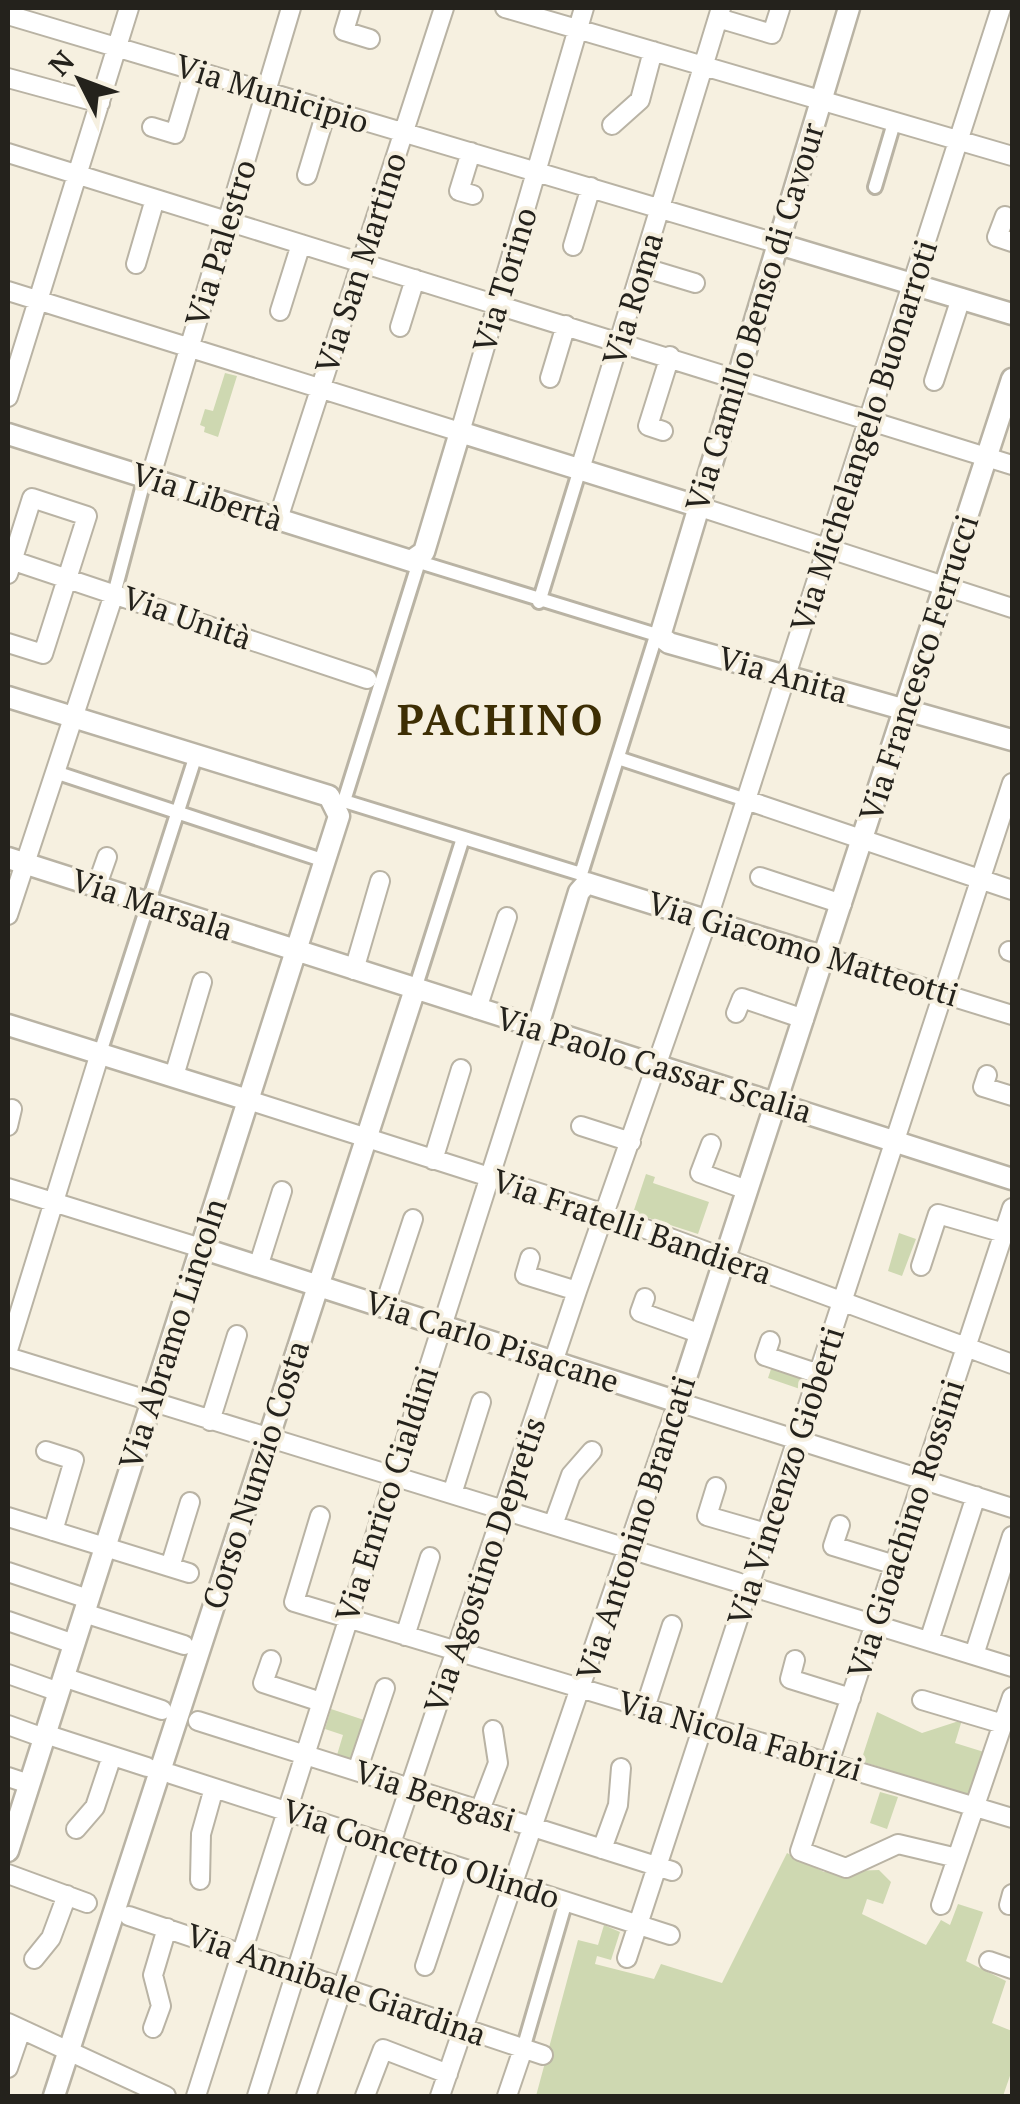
<svg xmlns="http://www.w3.org/2000/svg" width="1020" height="2104" viewBox="0 0 1020 2104" font-family="'PT Serif',serif">
<style>
.green{fill:#ced8b1}
.lines{fill:none;stroke-linecap:round;stroke-linejoin:round}
.pedestrian-casing{stroke:#b9b3a4;stroke-width:18}
.minor-casing{stroke:#b9b3a4;stroke-width:22}
.tertiary-casing{stroke:#b9b3a4;stroke-width:25}
.pedestrian{stroke:#fff;stroke-width:12}
.minor{stroke:#fff;stroke-width:18}
.tertiary{stroke:#fff;stroke-width:20}
.labels{text-anchor:middle;stroke-width:8;stroke-linejoin:round;paint-order:stroke}
.street-label{font-size:32px;fill:#24221c;stroke:#f6f0e0}
.district-label{font-size:42px;font-weight:bold;letter-spacing:2.5px;fill:#3d2e04;stroke:#f6f0e0}
</style>
<rect width="100%" height="100%" fill="#f6f0e0"/>
<path class="green" d="M 225,373 L 237,376 L 218,437 L 204,432 L 205,427 L 200,425 L 205,409 L 213,411 Z
M 646,1174 L 655,1177 L 653,1183 L 709,1202 L 698,1234 L 633,1213 Z
M 899,1233 L 916,1239 L 902,1276 L 888,1271 Z
M 772,1366 L 804,1377 L 800,1389 L 768,1378 Z
M 331,1709 L 367,1721 L 355,1760 L 337,1755 L 343,1735 L 325,1729 Z
M 877,1712 L 922,1733 L 962,1720 L 955,1743 L 984,1752 L 968,1796 L 861,1761 Z
M 880,1792 L 898,1797 L 887,1829 L 870,1823 Z
M 787,1853 L 824,1872 L 879,1870 L 891,1882 L 883,1904 L 867,1899 L 862,1914 L 926,1945 L 941,1920 L 950,1925 L 958,1904 L 983,1912 L 966,1961 L 1006,1981 L 992,2023 L 1012,2031 L 1012,2070 L 1003,2096 L 536,2096 L 578,1940 L 598,1945 L 604,1925 L 620,1932 L 611,1960 L 597,1956 L 595,1964 L 654,1979 L 661,1964 L 722,1983 Z"/>
<g class="lines">
<defs>
<path id="pedestrian" d="M 875,187 L 894,123
M 416,561 L 660,636
M 418,565 L 344,801 L 581,874 L 655,639
M 114,594 L 145,477
M 539,602 L 580,469
M 618,758 L 746,800
M 55,772 L 325,861
M 415,989 L 463,838
M 100,1053 L 196,755
M 523,2049 L 566,1901"/>
<path id="minor" d="M 351,8 L 344,31 L 370,39
M 505,8 L 1012,156
M 8,15 L 779,244
M 718,18 L 772,34 L 780,9
M 8,78 L 100,103
M 612,125 L 640,100 L 653,51
M 152,127 L 175,134 L 194,71
M 471,152 L 459,191 L 473,195
M 8,153 L 1012,465
M 307,175 L 327,109
M 1005,216 L 997,237 L 1012,242
M 573,246 L 591,187
M 136,264 L 155,199
M 642,267 L 695,283
M 8,291 L 460,432 L 584,8
M 280,311 L 301,244
M 400,327 L 415,279
M 550,378 L 566,325
M 934,381 L 961,298
M 8,397 L 129,8
M 663,431 L 648,426 L 670,356
M 580,469 L 721,8
M 150,479 L 291,8
M 697,506 L 1012,608
M 278,519 L 444,8
M 8,559 L 367,679
M 8,574 L 32,498 L 87,516 L 43,654 L 8,643
M 746,800 L 1012,890
M 760,877 L 842,904
M 96,888 L 107,857
M 8,915 L 114,594
M 1009,951 L 1012,952
M 824,957 L 1012,1015
M 354,970 L 380,881
M 477,1009 L 507,917
M 736,1013 L 742,998 L 804,1019
M 987,1075 L 983,1087 L 1012,1096
M 174,1076 L 202,982
M 248,1100 L 605,1214 L 1012,1364
M 8,1126 L 12,1109
M 581,1126 L 631,1142
M 711,1144 L 700,1173 L 747,1190
M 433,1160 L 461,1069
M 8,1188 L 201,1248
M 530,1258 L 525,1275 L 577,1291
M 921,1266 L 938,1214 L 1004,1233
M 258,1267 L 282,1191
M 645,1298 L 640,1312 L 701,1334
M 384,1307 L 413,1219
M 770,1341 L 765,1356 L 819,1374
M 8,1350 L 100,1053
M 8,1357 L 1012,1667
M 210,1421 L 237,1335
M 46,1451 L 74,1460 L 53,1531
M 716,1487 L 707,1516 L 766,1533
M 452,1494 L 481,1402
M 320,1516 L 294,1602 L 1012,1818
M 8,1517 L 189,1573
M 553,1525 L 571,1475 L 592,1451
M 840,1525 L 833,1546 L 895,1565
M 170,1567 L 190,1502
M 8,1572 L 88,1599
M 84,1613 L 184,1645
M 8,1621 L 74,1644
M 405,1636 L 430,1557
M 929,1641 L 976,1496
M 974,1655 L 1012,1536
M 271,1660 L 263,1683 L 321,1702
M 795,1660 L 790,1679 L 851,1698
M 8,1674 L 59,1692
M 63,1677 L 162,1710
M 922,1700 L 1003,1724
M 645,1708 L 672,1625
M 198,1721 L 672,1871
M 8,1725 L 44,1738
M 45,1734 L 147,1767
M 357,1771 L 385,1688
M 171,1774 L 670,1935
M 8,1777 L 29,1784
M 480,1810 L 498,1763 L 493,1730
M 76,1829 L 95,1807 L 112,1756
M 602,1849 L 618,1805 L 621,1768
M 957,1858 L 898,1844 L 846,1868 L 800,1851 L 1012,1208
M 8,1874 L 87,1903
M 200,1880 L 201,1834 L 214,1788
M 941,1905 L 1012,1697
M 1009,1905 L 1012,1894
M 129,1916 L 543,2055
M 627,1958 L 1012,783
M 34,1959 L 51,1938 L 67,1895
M 989,1961 L 1012,1969
M 425,1966 L 458,1867
M 8,2023 L 166,2096
M 153,2028 L 161,2006 L 153,1975 L 167,1928
M 8,2068 L 21,2030
M 196,2096 L 537,1029
M 257,2096 L 341,1829
M 306,2096 L 577,1291 L 707,921 L 1001,8
M 365,2096 L 383,2049 L 448,2074
M 440,2096 L 678,1402 L 1012,1508
M 507,2096 L 523,2049"/>
<path id="tertiary" d="M 849,8 L 660,636 L 669,643 L 1012,740
M 779,244 L 1012,314
M 8,434 L 411,561 L 424,552 L 460,432 L 697,506
M 8,697 L 329,796 L 339,816 L 8,1851
M 8,858 L 1012,1179
M 8,1025 L 248,1100
M 537,1029 L 579,892 L 587,883 L 824,957
M 201,1248 L 678,1402 L 1012,379
M 54,2096 L 415,989"/>
</defs>
<use href="#pedestrian" class="pedestrian-casing"/>
<use href="#minor" class="minor-casing"/>
<use href="#tertiary" class="tertiary-casing"/>
<use href="#pedestrian" class="pedestrian"/>
<use href="#minor" class="minor"/>
<use href="#tertiary" class="tertiary"/>
</g>
<g class="labels">
<g class="street-label">
<text transform="translate(272 94) rotate(17)" y="11">Via Municipio</text>
<text transform="translate(221 243) rotate(-73)" y="11">Via Palestro</text>
<text transform="translate(361 263) rotate(-72)" y="11">Via San Martino</text>
<text transform="translate(505 280) rotate(-73)" y="11">Via Torino</text>
<text transform="translate(633 299) rotate(-73)" y="11">Via Roma</text>
<text transform="translate(755 317) rotate(-73)" y="11">Via Camillo Benso di Cavour</text>
<text transform="translate(864 436) rotate(-72)" y="11">Via Michelangelo Buonarroti</text>
<text transform="translate(207 497) rotate(18)" y="11">Via Libertà</text>
<text transform="translate(187 618) rotate(19)" y="11">Via Unità</text>
<text transform="translate(919 668) rotate(-72)" y="11">Via Francesco Ferrucci</text>
<text transform="translate(783 675) rotate(16)" y="11">Via Anita</text>
<text transform="translate(152 905) rotate(18)" y="11">Via Marsala</text>
<text transform="translate(803 949) rotate(17)" y="11">Via Giacomo Matteotti</text>
<text transform="translate(654 1065) rotate(17)" y="11">Via Paolo Cassar Scalia</text>
<text transform="translate(632 1227) rotate(19)" y="11">Via Fratelli Bandiera</text>
<text transform="translate(173 1334) rotate(-72)" y="11">Via Abramo Lincoln</text>
<text transform="translate(492 1342) rotate(18)" y="11">Via Carlo Pisacane</text>
<text transform="translate(256 1475) rotate(-72)" y="11">Corso Nunzio Costa</text>
<text transform="translate(786 1476) rotate(-72)" y="11">Via Vincenzo Gioberti</text>
<text transform="translate(387 1494) rotate(-72)" y="11">Via Enrico Cialdini</text>
<text transform="translate(636 1528) rotate(-72)" y="11">Via Antonino Brancati</text>
<text transform="translate(906 1529) rotate(-72)" y="11">Via Gioachino Rossini</text>
<text transform="translate(485 1565) rotate(-71)" y="11">Via Agostino Depretis</text>
<text transform="translate(740 1736) rotate(16)" y="11">Via Nicola Fabrizi</text>
<text transform="translate(435 1796) rotate(18)" y="11">Via Bengasi</text>
<text transform="translate(421 1854) rotate(18)" y="11">Via Concetto Olindo</text>
<text transform="translate(336 1985) rotate(19)" y="11">Via Annibale Giardina</text>
</g>
<g class="district-label">
<text x="501" y="735">PACHINO</text>
</g>
</g>
<rect width="1020" height="2104" fill="none" stroke="#24221c" stroke-width="20"/>
<g transform="translate(80 80) rotate(312)" stroke="#f6f0e0" stroke-width="8" paint-order="stroke">
<path d="M0-8L18 38L0 25L-18 38Z" fill="#24221c"/>
<text y="-15" font-size="28" font-weight="bold" text-anchor="middle" fill="#24221c">N</text>
</g>
</svg>
